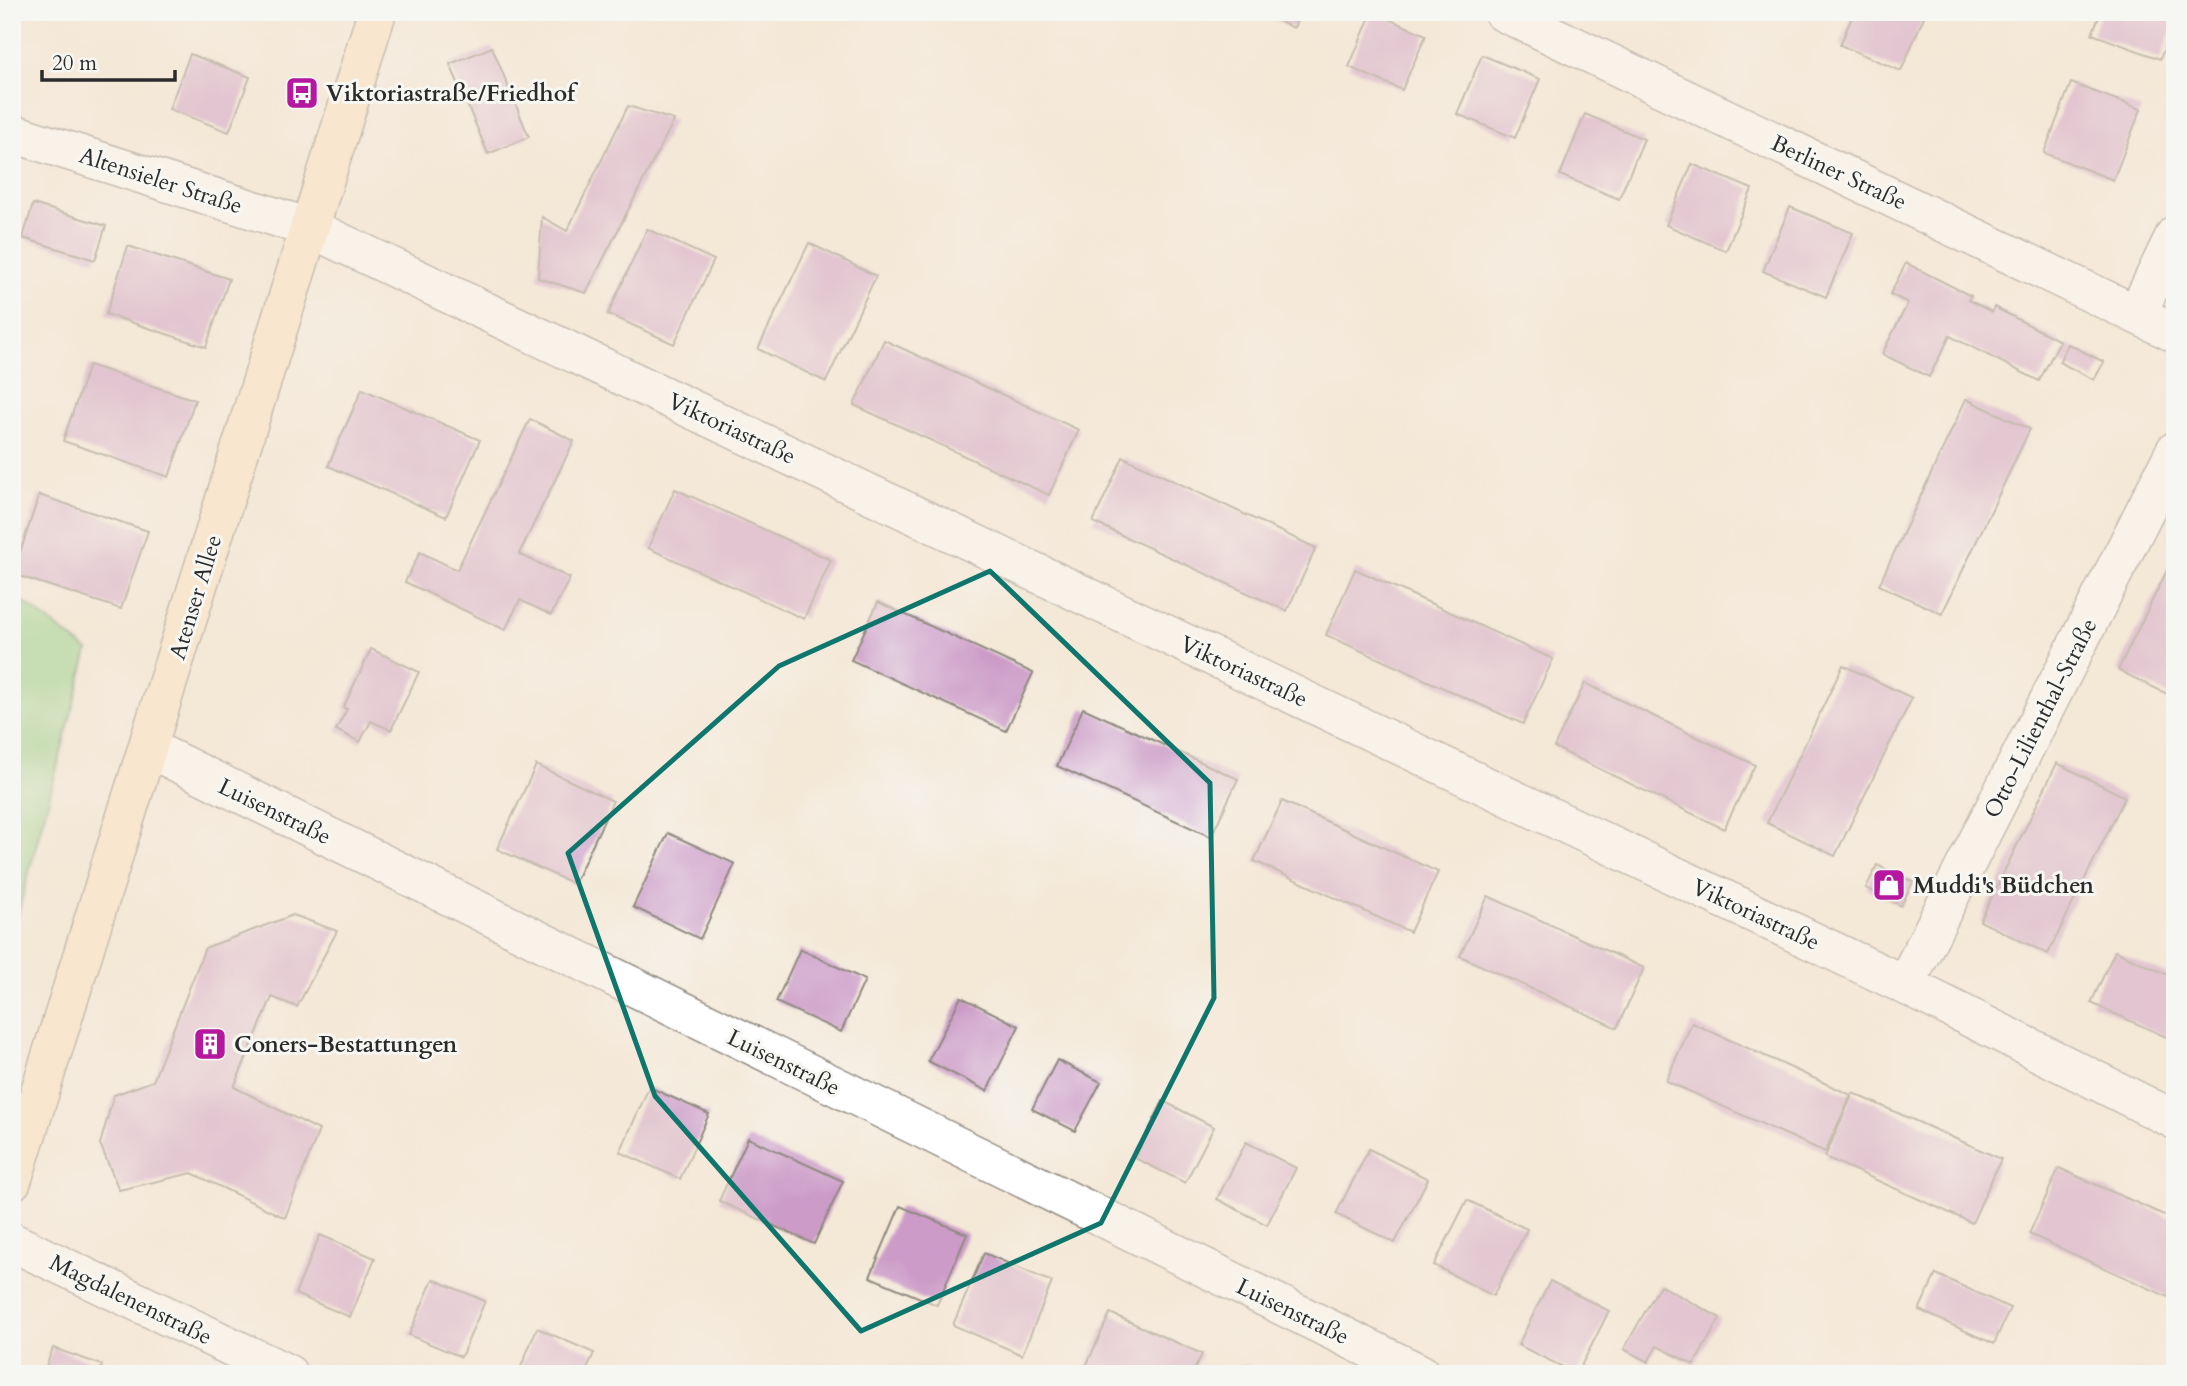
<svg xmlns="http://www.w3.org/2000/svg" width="2187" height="1386" viewBox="0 0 2187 1386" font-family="Cardo,serif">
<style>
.green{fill:#91d188;stroke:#5e7e5a;stroke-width:2}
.building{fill:#cc9bc8}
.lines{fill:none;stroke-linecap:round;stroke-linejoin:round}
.street-casing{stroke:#908a81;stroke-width:41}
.secondary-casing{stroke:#908a81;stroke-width:41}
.street{stroke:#fff;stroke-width:38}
.secondary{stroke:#fce6c4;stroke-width:38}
.marked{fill:none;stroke:#0f766e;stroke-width:5;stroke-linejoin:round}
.labels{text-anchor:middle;stroke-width:6;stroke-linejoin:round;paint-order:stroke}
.poi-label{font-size:23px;font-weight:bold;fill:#2b2b2b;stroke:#f6f6f2;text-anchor:start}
.street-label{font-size:23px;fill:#2b2b2b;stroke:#f6f6f2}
</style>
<rect width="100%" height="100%" fill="#f6f6f2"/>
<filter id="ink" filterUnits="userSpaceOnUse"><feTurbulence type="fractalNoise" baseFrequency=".0143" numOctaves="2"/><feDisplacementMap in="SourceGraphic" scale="14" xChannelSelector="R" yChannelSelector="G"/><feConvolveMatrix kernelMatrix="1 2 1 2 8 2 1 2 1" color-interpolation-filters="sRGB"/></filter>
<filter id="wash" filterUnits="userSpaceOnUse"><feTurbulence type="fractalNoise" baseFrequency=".00686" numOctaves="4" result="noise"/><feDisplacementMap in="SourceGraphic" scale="28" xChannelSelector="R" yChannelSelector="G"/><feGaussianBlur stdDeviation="1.57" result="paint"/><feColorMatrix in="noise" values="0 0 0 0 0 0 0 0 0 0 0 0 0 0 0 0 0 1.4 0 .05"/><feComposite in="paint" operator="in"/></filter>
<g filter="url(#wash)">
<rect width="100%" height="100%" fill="#f4e8d7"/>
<path class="green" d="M 12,593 L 88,651 L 12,936 Z"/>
<g id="blocks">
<path class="building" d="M 1257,12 L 1300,12 L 1294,28 Z
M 1372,12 L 1426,35 L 1402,90 L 1349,67 Z
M 1854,12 L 1926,12 L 1901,71 L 1840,45 Z
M 2101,12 L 2175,12 L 2175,21 L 2160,59 L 2092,34 Z
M 492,47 L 529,137 L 488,154 L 450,64 Z
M 190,54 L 250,77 L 229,132 L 169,109 Z
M 1482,55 L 1540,79 L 1515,138 L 1457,114 Z
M 2071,83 L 2141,109 L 2113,180 L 2044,153 Z
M 628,106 L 674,120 L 586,293 L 538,278 L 542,217 L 567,231 Z
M 1585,114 L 1644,139 L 1619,199 L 1560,175 Z
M 1692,164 L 1752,189 L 1726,251 L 1666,225 Z
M 33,204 L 106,226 L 95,260 L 23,238 Z
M 1790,207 L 1853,233 L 1826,297 L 1763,271 Z
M 647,229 L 714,260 L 674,344 L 608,314 Z
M 809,243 L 876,276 L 826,382 L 758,349 Z
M 128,246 L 229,279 L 206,347 L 106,314 Z
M 1906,263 L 1971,296 L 1968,300 L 1992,312 L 1994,307 L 2060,341 L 2039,381 L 1950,336 L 1929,377 L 1882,354 L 1908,303 L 1890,294 Z
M 884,340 L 1079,430 L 1049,495 L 854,405 Z
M 2068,344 L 2104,362 L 2094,380 L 2059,362 Z
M 89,365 L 195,400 L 169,477 L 63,441 Z
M 362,389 L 480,440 L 446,517 L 328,466 Z
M 1966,399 L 2030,429 L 1942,614 L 1879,585 Z
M 530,419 L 574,441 L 519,554 L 570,578 L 551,615 L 520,600 L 505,630 L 405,582 L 420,552 L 457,570 Z
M 1123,457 L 1316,548 L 1287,611 L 1093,522 Z
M 675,489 L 831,560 L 804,619 L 648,548 Z
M 39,495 L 148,531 L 121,609 L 13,574 Z
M 2175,554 L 2175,688 L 2171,696 L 2118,670 Z
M 1355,569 L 1553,659 L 1523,724 L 1326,635 Z
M 878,602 L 1033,673 L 1006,731 L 851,660 Z
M 371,649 L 419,672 L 391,730 L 371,721 L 360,742 L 336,730 L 347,709 L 343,708 Z
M 1843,665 L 1912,698 L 1835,856 L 1767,823 Z
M 1585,683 L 1755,765 L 1724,829 L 1554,747 Z
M 1083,708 L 1238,779 L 1211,837 L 1057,766 Z
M 2057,763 L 2125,797 L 2048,954 L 1980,921 Z
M 536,765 L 613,801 L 574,884 L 497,849 Z
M 1282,801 L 1438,872 L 1410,932 L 1254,861 Z
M 668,833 L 735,864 L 700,939 L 633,907 Z
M 1877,865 L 1913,882 L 1901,906 L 1866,888 Z
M 1488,896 L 1644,968 L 1617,1028 L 1460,956 Z
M 293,915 L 337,931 L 297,1007 L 272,997 L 234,1087 L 319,1130 L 285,1218 L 192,1173 L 119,1190 L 100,1144 L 114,1095 L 153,1081 L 205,948 Z
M 800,949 L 865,980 L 841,1032 L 776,1002 Z
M 2115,951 L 2175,978 L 2175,1041 L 2091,1003 Z
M 961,997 L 1019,1026 L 987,1091 L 928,1061 Z
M 1692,1023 L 1851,1095 L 1825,1152 L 1666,1081 Z
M 1057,1060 L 1101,1082 L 1075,1131 L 1032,1109 Z
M 649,1087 L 709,1114 L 680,1179 L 620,1152 Z
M 1853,1093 L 2001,1159 L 1972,1223 L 1825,1157 Z
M 1163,1101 L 1214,1127 L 1185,1183 L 1135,1158 Z
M 748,1138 L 843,1181 L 814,1244 L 719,1201 Z
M 1246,1142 L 1296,1168 L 1267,1225 L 1217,1199 Z
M 1369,1149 L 1428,1179 L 1395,1243 L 1336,1214 Z
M 2059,1168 L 2175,1220 L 2175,1300 L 2029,1234 Z
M 1467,1200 L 1527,1229 L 1493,1296 L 1434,1265 Z
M 900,1206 L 967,1234 L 937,1305 L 870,1277 Z
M 320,1235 L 375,1258 L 350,1317 L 295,1294 Z
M 984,1253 L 1052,1282 L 1022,1355 L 953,1325 Z
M 1936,1274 L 2010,1308 L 1994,1344 L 1919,1310 Z
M 433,1279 L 485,1301 L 461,1357 L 409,1335 Z
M 1550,1281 L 1609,1311 L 1577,1374 L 1518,1345 Z
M 1660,1285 L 1720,1318 L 1694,1365 L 1657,1346 L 1648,1362 L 1624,1349 Z
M 1110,1313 L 1202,1354 L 1192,1374 L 1083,1373 Z
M 537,1328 L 594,1353 L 585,1374 L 518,1374 Z
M 53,1348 L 102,1365 L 99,1374 L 43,1374 Z
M 1245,1364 L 1266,1374 L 1241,1374 Z"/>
</g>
</g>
<g filter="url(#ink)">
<use href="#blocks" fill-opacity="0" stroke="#908a81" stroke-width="2"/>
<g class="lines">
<defs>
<path id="street" d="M 1503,12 L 2175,333
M 12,133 L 310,228 L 1905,985 L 2175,1120
M 2137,314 L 2175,235
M 148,748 L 1421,1374
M 1905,985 L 2175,451
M 12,1242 L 288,1374"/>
<path id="secondary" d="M 12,1181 L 377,12"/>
</defs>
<use href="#street" class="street-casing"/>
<use href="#secondary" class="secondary-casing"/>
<use href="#street" class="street"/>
<use href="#secondary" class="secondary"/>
</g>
</g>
<path d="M0 0H2187V1386H0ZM 990,571 L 1210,783 L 1214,998 L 1101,1223 L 861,1331 L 655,1096 L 568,853 L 779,666 Z" fill="#f4e8d7" fill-opacity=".55" fill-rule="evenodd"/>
<path class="marked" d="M 990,571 L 1210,783 L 1214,998 L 1101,1223 L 861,1331 L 655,1096 L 568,853 L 779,666 Z"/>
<defs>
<symbol id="bus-square" viewBox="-11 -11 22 22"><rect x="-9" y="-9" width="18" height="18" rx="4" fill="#b5179e" stroke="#f6f6f2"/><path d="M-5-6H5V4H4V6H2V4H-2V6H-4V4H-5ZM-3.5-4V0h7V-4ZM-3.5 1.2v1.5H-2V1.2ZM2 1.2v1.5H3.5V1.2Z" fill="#fff"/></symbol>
<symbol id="shop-square" viewBox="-11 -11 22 22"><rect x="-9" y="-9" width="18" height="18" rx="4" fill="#b5179e" stroke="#f6f6f2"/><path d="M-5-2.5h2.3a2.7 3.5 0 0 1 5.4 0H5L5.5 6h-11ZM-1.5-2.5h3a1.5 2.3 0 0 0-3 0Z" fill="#fff"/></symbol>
<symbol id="building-square" viewBox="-11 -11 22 22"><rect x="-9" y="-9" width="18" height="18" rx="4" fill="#b5179e" stroke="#f6f6f2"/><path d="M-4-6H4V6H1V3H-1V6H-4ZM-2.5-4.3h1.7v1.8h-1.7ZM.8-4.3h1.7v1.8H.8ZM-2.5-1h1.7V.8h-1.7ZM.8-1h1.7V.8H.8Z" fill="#fff"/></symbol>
</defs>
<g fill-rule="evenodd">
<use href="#bus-square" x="283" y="74" width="38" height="38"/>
<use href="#shop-square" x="1870" y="866" width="38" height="38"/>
<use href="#building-square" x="191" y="1025" width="38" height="38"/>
</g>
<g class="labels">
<g class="poi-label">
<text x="326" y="101">Viktoriastraße/Friedhof</text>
<text x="1913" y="893">Muddi's Büdchen</text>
<text x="234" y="1052">Coners-Bestattungen</text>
</g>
<g class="street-label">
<text transform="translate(1839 172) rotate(25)" y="8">Berliner Straße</text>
<text transform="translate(161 180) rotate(18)" y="8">Altensieler Straße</text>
<text transform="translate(732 428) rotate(25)" y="8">Viktoriastraße</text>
<text transform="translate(195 597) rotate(-73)" y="8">Atenser Allee</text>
<text transform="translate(1244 671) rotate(25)" y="8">Viktoriastraße</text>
<text transform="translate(2040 718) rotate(-63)" y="8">Otto-Lilienthal-Straße</text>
<text transform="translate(275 811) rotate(26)" y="8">Luisenstraße</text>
<text transform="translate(1756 914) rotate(25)" y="8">Viktoriastraße</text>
<text transform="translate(784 1062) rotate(26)" y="8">Luisenstraße</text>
<text transform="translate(131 1299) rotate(26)" y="8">Magdalenenstraße</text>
<text transform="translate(1293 1311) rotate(26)" y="8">Luisenstraße</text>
</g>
</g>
<rect width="2187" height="1386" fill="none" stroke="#f6f6f2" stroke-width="42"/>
<path d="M42 70v10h133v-10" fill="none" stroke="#2b2b2b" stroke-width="3.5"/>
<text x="52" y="70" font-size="21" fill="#2b2b2b" stroke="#f6f6f2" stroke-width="5" paint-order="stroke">20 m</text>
</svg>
